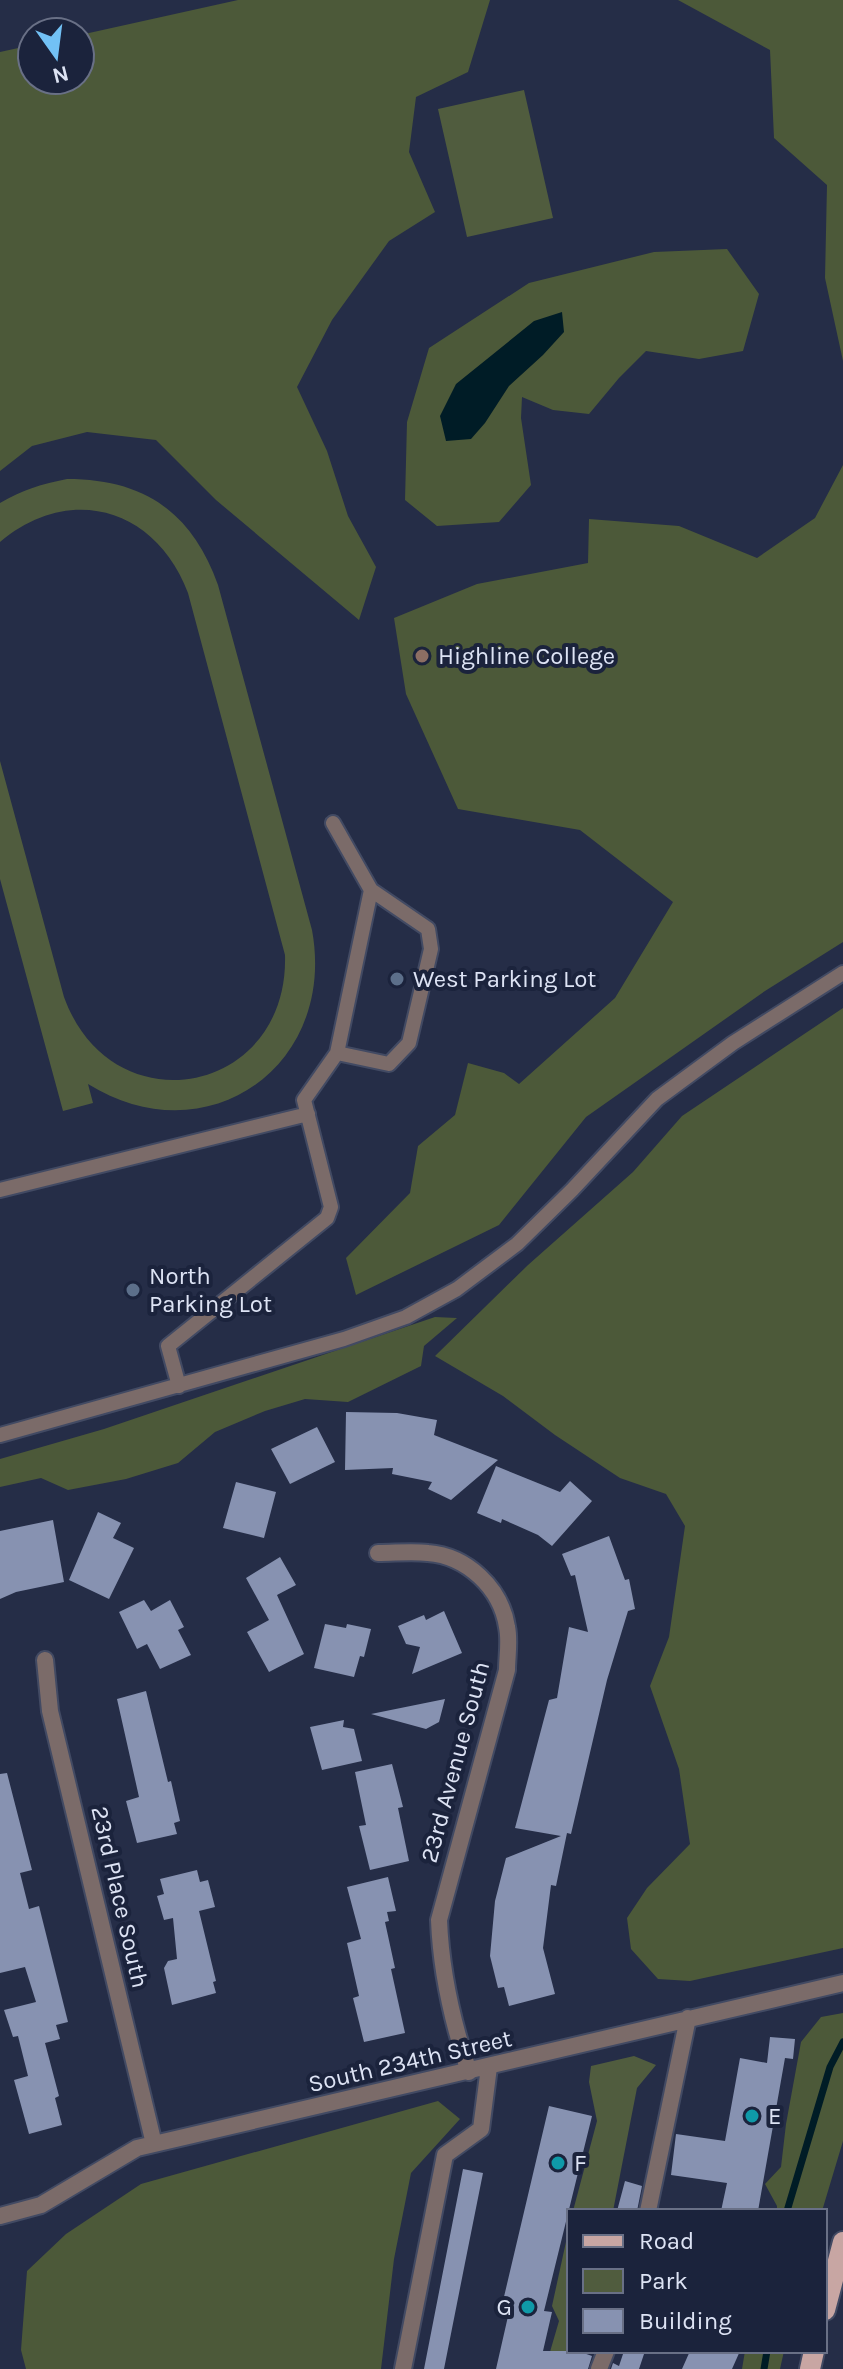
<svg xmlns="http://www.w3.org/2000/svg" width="843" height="2369" viewBox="0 0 843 2369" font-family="Karla,sans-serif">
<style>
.green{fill:#505c3e}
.forest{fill:#4c5939}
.water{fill:#001c26}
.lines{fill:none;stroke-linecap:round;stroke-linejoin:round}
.stream{stroke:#001c26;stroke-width:7}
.building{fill:#8792b1}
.lane-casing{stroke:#424a63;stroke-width:18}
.street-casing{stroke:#424a63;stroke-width:20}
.primary-casing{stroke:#424a63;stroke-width:24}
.lane{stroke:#7b6b69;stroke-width:14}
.street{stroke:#7b6b69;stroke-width:16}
.primary{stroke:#c8a6a3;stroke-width:20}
.education-dot{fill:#8d6e63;stroke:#1b233c;stroke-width:3}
.service-dot{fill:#5c6f8a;stroke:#1b233c;stroke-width:3}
.culture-dot{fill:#0f9aa8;stroke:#1b233c;stroke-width:3}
.labels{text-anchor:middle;stroke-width:8;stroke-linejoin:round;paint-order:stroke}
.poi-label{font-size:24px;fill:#dde3f4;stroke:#1b233c;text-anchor:start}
.street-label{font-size:24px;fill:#dde3f4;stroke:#1b233c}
</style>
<rect width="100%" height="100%" fill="#252d47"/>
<path class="green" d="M 524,90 L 553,218 L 467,237 L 438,109 Z
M 67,479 C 144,479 192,512 218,585 L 312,930 C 337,1066 207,1158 88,1084 L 93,1103 L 63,1111 L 0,879 L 0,761 L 64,997 C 112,1129 289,1095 285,955 L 188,593 C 156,508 70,483 0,542 L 0,503 C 22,490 42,484 67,479 Z
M 634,2056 L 656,2065 L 637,2088 L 613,2211 L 573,2211 L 597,2121 L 589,2082 L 591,2066 Z
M 569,2228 L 569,2347 L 562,2369 L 545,2369 L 559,2321 L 552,2306 Z"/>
<path class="forest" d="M 238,0 L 490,0 L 468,72 L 416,97 L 409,152 L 435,212 L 389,241 L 332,320 L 297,387 L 327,451 L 348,516 L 376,567 L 359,620 L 216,500 L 156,440 L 87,432 L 32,446 L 0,471 L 0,52 L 32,45 L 32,80 L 80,80 L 80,35 Z
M 678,0 L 843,0 L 843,361 L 825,278 L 827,185 L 774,138 L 770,50 Z
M 727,249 L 759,294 L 743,351 L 699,359 L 646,351 L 619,378 L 589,414 L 553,410 L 522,397 L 521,418 L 531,485 L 499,522 L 437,526 L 405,500 L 407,422 L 429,348 L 529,283 L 654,252 Z
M 843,465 L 843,942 L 765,991 L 586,1117 L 499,1225 L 356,1295 L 346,1258 L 410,1193 L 418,1146 L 455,1115 L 468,1063 L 504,1073 L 519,1084 L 615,998 L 673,902 L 580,830 L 458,809 L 406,694 L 394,618 L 477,584 L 588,563 L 589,519 L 679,526 L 757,558 L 815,518 Z
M 843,1008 L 843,1948 L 690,1981 L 658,1979 L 631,1949 L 627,1918 L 647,1888 L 690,1844 L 679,1769 L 650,1686 L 669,1637 L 685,1526 L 666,1494 L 620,1478 L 555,1435 L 503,1396 L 435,1356 L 528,1265 L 633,1172 L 682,1116 Z
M 435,1317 L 457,1318 L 424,1346 L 421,1366 L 348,1402 L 305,1399 L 265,1411 L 215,1432 L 178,1463 L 126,1479 L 68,1490 L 41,1478 L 0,1487 L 0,1459 L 104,1429 Z
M 843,2013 L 843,2141 L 822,2211 L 777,2211 L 777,2206 L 765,2184 L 781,2167 L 786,2124 L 801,2042 L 821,2017 Z
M 438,2101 L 460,2119 L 411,2173 L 394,2259 L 381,2369 L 26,2369 L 21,2350 L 27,2271 L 66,2234 L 141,2184 Z
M 745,2351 L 784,2351 L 780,2369 L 742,2369 Z"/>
<path class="water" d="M 562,312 L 564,332 L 543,355 L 509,386 L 485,423 L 471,439 L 446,441 L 440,416 L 456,384 L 534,321 Z"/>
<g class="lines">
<path class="stream" d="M 787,2211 L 830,2067 L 843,2042
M 764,2369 L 767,2351"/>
</g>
<path class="building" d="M 346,1412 L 397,1413 L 437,1420 L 434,1435 L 498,1460 L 451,1500 L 428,1489 L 432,1482 L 392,1474 L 393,1468 L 345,1470 Z
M 317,1427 L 335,1462 L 290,1484 L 271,1449 Z
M 496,1466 L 560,1492 L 570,1481 L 592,1501 L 552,1546 L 538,1535 L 502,1519 L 501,1523 L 477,1513 Z
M 236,1482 L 276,1492 L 264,1538 L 223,1528 Z
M 98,1512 L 121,1523 L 113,1538 L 134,1548 L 109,1599 L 69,1580 Z
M 53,1520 L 64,1582 L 16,1592 L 0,1599 L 0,1531 Z
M 609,1536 L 625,1580 L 629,1579 L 635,1609 L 628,1611 L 607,1680 L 571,1834 L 567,1833 L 556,1886 L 551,1885 L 543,1948 L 555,1994 L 509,2006 L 504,1987 L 498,1988 L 490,1956 L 495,1901 L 506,1858 L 561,1836 L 515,1828 L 549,1700 L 557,1698 L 569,1627 L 588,1632 L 575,1575 L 571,1576 L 562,1554 Z
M 280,1557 L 296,1585 L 277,1595 L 304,1654 L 269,1672 L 247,1632 L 269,1620 L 246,1578 Z
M 144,1600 L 151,1611 L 170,1600 L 184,1627 L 178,1630 L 191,1655 L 160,1669 L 147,1644 L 137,1649 L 119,1612 Z
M 444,1611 L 462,1653 L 412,1674 L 420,1647 L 406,1644 L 398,1626 L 424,1615 L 426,1620 Z
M 325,1624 L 346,1628 L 347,1624 L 371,1629 L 364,1657 L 360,1656 L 354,1677 L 314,1668 Z
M 146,1691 L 168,1782 L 171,1781 L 180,1821 L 174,1823 L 177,1834 L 137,1843 L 126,1801 L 139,1797 L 117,1699 Z
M 445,1699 L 439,1722 L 426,1729 L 371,1714 Z
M 344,1720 L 343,1727 L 354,1729 L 362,1761 L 322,1770 L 310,1727 Z
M 392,1764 L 403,1807 L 398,1808 L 409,1861 L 370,1870 L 359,1826 L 366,1825 L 355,1772 Z
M 7,1773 L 32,1870 L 20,1873 L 29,1909 L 39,1906 L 68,2022 L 56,2025 L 60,2039 L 45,2043 L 59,2096 L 55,2098 L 62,2125 L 29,2134 L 14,2080 L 28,2076 L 18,2036 L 13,2037 L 4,2010 L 36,2002 L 25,1967 L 0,1973 L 0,1774 Z
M 197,1870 L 200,1882 L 208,1880 L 215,1907 L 199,1911 L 216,1981 L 213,1982 L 216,1993 L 172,2005 L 164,1968 L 168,1961 L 177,1959 L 173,1918 L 164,1920 L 157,1896 L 164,1894 L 160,1879 Z
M 388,1877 L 396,1911 L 387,1912 L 389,1921 L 385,1922 L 395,1968 L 391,1969 L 405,2033 L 364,2042 L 353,1998 L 359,1996 L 347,1943 L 361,1939 L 347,1887 Z
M 770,2037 L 795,2039 L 793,2059 L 785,2058 L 758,2211 L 721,2211 L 727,2183 L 671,2175 L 676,2134 L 725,2141 L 740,2058 L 767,2063 Z
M 549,2106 L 592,2116 L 544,2311 L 552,2312 L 543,2351 L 578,2351 L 592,2356 L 588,2369 L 496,2369 L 511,2303 L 503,2301 Z
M 463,2169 L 483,2173 L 465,2263 L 444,2369 L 424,2369 Z
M 625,2181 L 642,2186 L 637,2211 L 617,2211 Z
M 624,2351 L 645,2351 L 639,2369 L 611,2369 L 613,2363 L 619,2366 Z
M 690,2351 L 740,2351 L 732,2369 L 682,2369 Z"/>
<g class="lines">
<defs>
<path id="lane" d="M 337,1053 L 389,1064 L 409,1043 L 431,949 L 428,929 L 371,890
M 0,1190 L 308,1114
M 179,1386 L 168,1346 L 327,1218 L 331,1207 L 304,1100 L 337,1053 L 371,890 L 333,823
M 0,1435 L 344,1339 L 406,1317 L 457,1289 L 517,1244 L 572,1190 L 657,1099 L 733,1043 L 843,973"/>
<path id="street" d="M 378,1553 C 395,1553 412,1551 428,1553 C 467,1556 501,1588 507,1627 C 510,1641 507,1657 507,1670 L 439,1920 C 441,1973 452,2021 469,2072
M 45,1660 L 50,1711 L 154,2144
M 648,2211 L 688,2018
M 0,2216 L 41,2205 L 137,2148 L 843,1983
M 403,2369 L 445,2155 L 481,2129 L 489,2067
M 599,2369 L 606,2351"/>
<path id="primary" d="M 825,2310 L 843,2242
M 810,2369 L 814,2351"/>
</defs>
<use href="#lane" class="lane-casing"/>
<use href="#street" class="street-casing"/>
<use href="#primary" class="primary-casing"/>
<use href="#lane" class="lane"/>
<use href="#street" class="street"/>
<use href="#primary" class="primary"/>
</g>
<circle class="education-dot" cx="422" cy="656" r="8"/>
<g class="service-dot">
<circle cx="397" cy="979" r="8"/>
<circle cx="133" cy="1290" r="8"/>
</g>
<g class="culture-dot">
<circle cx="752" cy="2116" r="8"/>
<circle cx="558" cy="2163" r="8"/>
<circle cx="528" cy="2307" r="8"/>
</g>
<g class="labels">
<g class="poi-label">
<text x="438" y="664">Highline College</text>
<text x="413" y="987">West Parking Lot</text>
<text x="149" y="1284">North<tspan x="149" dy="28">Parking Lot</tspan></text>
<text x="768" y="2124">E</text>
<text x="574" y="2171">F</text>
<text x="512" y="2315" text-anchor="end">G</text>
</g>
<g class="street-label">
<text transform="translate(455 1762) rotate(-75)" y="8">23rd Avenue South</text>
<text transform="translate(120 1897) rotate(77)" y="8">23rd Place South</text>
<text transform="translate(410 2061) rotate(-13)" y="8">South 234th Street</text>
</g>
</g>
<rect x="567" y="2209" width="260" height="144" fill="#1b233c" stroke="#697086" stroke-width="2"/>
<rect x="583" y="2235" width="40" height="12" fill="#c8a6a3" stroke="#697086" stroke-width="2"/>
<text x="639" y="2249" font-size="24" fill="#dde3f4">Road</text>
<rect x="583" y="2269" width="40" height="24" fill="#505c3e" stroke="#697086" stroke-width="2"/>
<text x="639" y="2289" font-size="24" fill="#dde3f4">Park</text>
<rect x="583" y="2309" width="40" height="24" fill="#8792b1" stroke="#697086" stroke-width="2"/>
<text x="639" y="2329" font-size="24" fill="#dde3f4">Building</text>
<g transform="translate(56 56) rotate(166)"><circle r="38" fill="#1b233c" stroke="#697086" stroke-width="2"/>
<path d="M0-6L14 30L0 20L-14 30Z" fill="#72c1f5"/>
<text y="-12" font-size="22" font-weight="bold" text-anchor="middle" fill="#dde3f4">N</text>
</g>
</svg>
